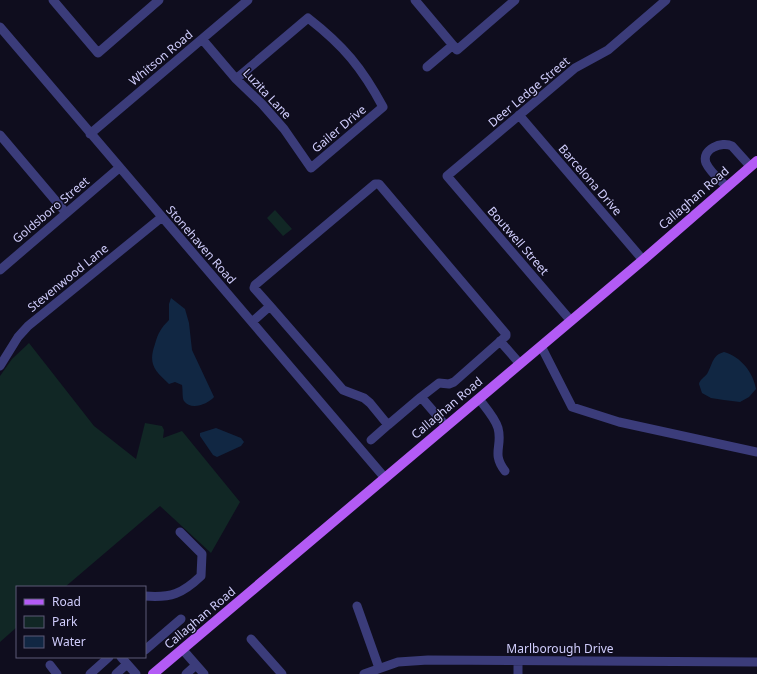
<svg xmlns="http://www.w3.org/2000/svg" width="757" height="674" viewBox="0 0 757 674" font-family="'Noto Sans',sans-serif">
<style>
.green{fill:#112725}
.water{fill:#112743}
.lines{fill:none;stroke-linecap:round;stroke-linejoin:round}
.minor{stroke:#3b3c7a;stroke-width:9}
.major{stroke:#b35bf5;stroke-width:10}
.labels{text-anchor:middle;stroke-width:3;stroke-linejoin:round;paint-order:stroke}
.street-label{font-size:12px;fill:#d0cdfc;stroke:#0f0d1e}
</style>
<rect width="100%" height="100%" fill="#0f0d1e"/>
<path class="green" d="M 275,210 L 292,229 L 283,236 L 267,218 Z
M 29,343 L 94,426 L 136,459 L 145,423 L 162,426 L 164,430 L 163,438 L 182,431 L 240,502 L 211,553 L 160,506 L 65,587 L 17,587 L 17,627 L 0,642 L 0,376 L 12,359 Z"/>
<path class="water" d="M 171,298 L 185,309 L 189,323 L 192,350 L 214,397 C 208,404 191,411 184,401 C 182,398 183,390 182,385 L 175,382 L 169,384 C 154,370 148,364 155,344 C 158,333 161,328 169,320 L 169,304 Z
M 724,352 C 741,357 753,372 756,389 L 749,397 L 740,402 L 724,400 L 711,398 L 702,393 L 699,384 C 700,379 704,378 707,374 C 713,364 712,355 724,352 Z
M 216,428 L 241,438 L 244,442 L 241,446 L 217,457 L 213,455 L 200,436 L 200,433 Z"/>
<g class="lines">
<path class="minor" d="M 53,0 L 98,53 L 159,0
M 415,0 L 457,50 L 515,0
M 0,27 L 385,478
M 202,39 L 236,79 L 262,104 L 284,129 L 311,168 L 383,107 C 362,68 344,46 308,18 L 236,79
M 427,67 L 453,45
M 519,115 L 643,260
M 90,134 L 248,0
M 0,135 L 66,213
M 727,187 C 720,180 710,172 706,163 C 701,149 722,141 732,146 L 750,166
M 0,270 L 119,168
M 270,306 L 254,288 L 255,285 L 375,184 L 379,184 L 506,334 L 506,336 L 454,382 L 449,384 L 439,383 L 421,397
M 571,321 L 447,176 L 575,68 L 608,50 L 666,0
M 252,322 L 270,306 L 343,390 L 364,398 L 370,403 L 388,425 L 421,397 L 446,426
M 500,341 L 520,364
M 541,346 L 572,407 L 619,422 L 757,452
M 0,366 L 18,337 L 28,326 L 162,217
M 479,399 C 485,407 495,418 498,428 C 503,446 491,453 505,471
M 371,440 L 388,425
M 145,596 C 171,598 182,594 201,576 L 202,554 L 180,532
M 357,606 L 379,668
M 251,639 L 282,674
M 145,650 L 181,619
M 183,650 L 204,674
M 121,657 L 136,674
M 50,665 L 57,674
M 90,674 L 109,657
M 116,674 L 127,664
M 186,674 L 196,665
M 364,674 L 398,662 L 428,660 L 757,662
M 518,674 L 518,661"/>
<path class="major" d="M 153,674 L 643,260 L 757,161"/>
</g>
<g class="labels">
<g class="street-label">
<text transform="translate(161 58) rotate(-40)" y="4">Whitson Road</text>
<text transform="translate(529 92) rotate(-40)" y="4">Deer Ledge Street</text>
<text transform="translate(267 94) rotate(47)" y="4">Luzita Lane</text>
<text transform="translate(339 129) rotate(-40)" y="4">Gailer Drive</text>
<text transform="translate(590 180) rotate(49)" y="4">Barcelona Drive</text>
<text transform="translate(694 198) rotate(-41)" y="4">Callaghan Road</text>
<text transform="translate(51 210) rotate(-40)" y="4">Goldsboro Street</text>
<text transform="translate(518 241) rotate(49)" y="4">Boutwell Street</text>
<text transform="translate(201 245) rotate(49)" y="4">Stonehaven Road</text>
<text transform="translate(68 278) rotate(-39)" y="4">Stevenwood Lane</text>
<text transform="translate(447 408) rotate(-40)" y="4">Callaghan Road</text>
<text transform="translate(200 618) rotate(-40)" y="4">Callaghan Road</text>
<text x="560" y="653">Marlborough Drive</text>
</g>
</g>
<rect x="16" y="586" width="130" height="72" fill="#0f0d1e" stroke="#5c5a77"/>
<rect x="24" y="599" width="20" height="6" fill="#b35bf5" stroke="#5c5a77"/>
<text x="52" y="606" font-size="12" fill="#d0cdfc">Road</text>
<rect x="24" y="616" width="20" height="12" fill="#112725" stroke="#5c5a77"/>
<text x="52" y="626" font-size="12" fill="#d0cdfc">Park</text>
<rect x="24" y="636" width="20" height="12" fill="#112743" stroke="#5c5a77"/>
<text x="52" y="646" font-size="12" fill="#d0cdfc">Water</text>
</svg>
